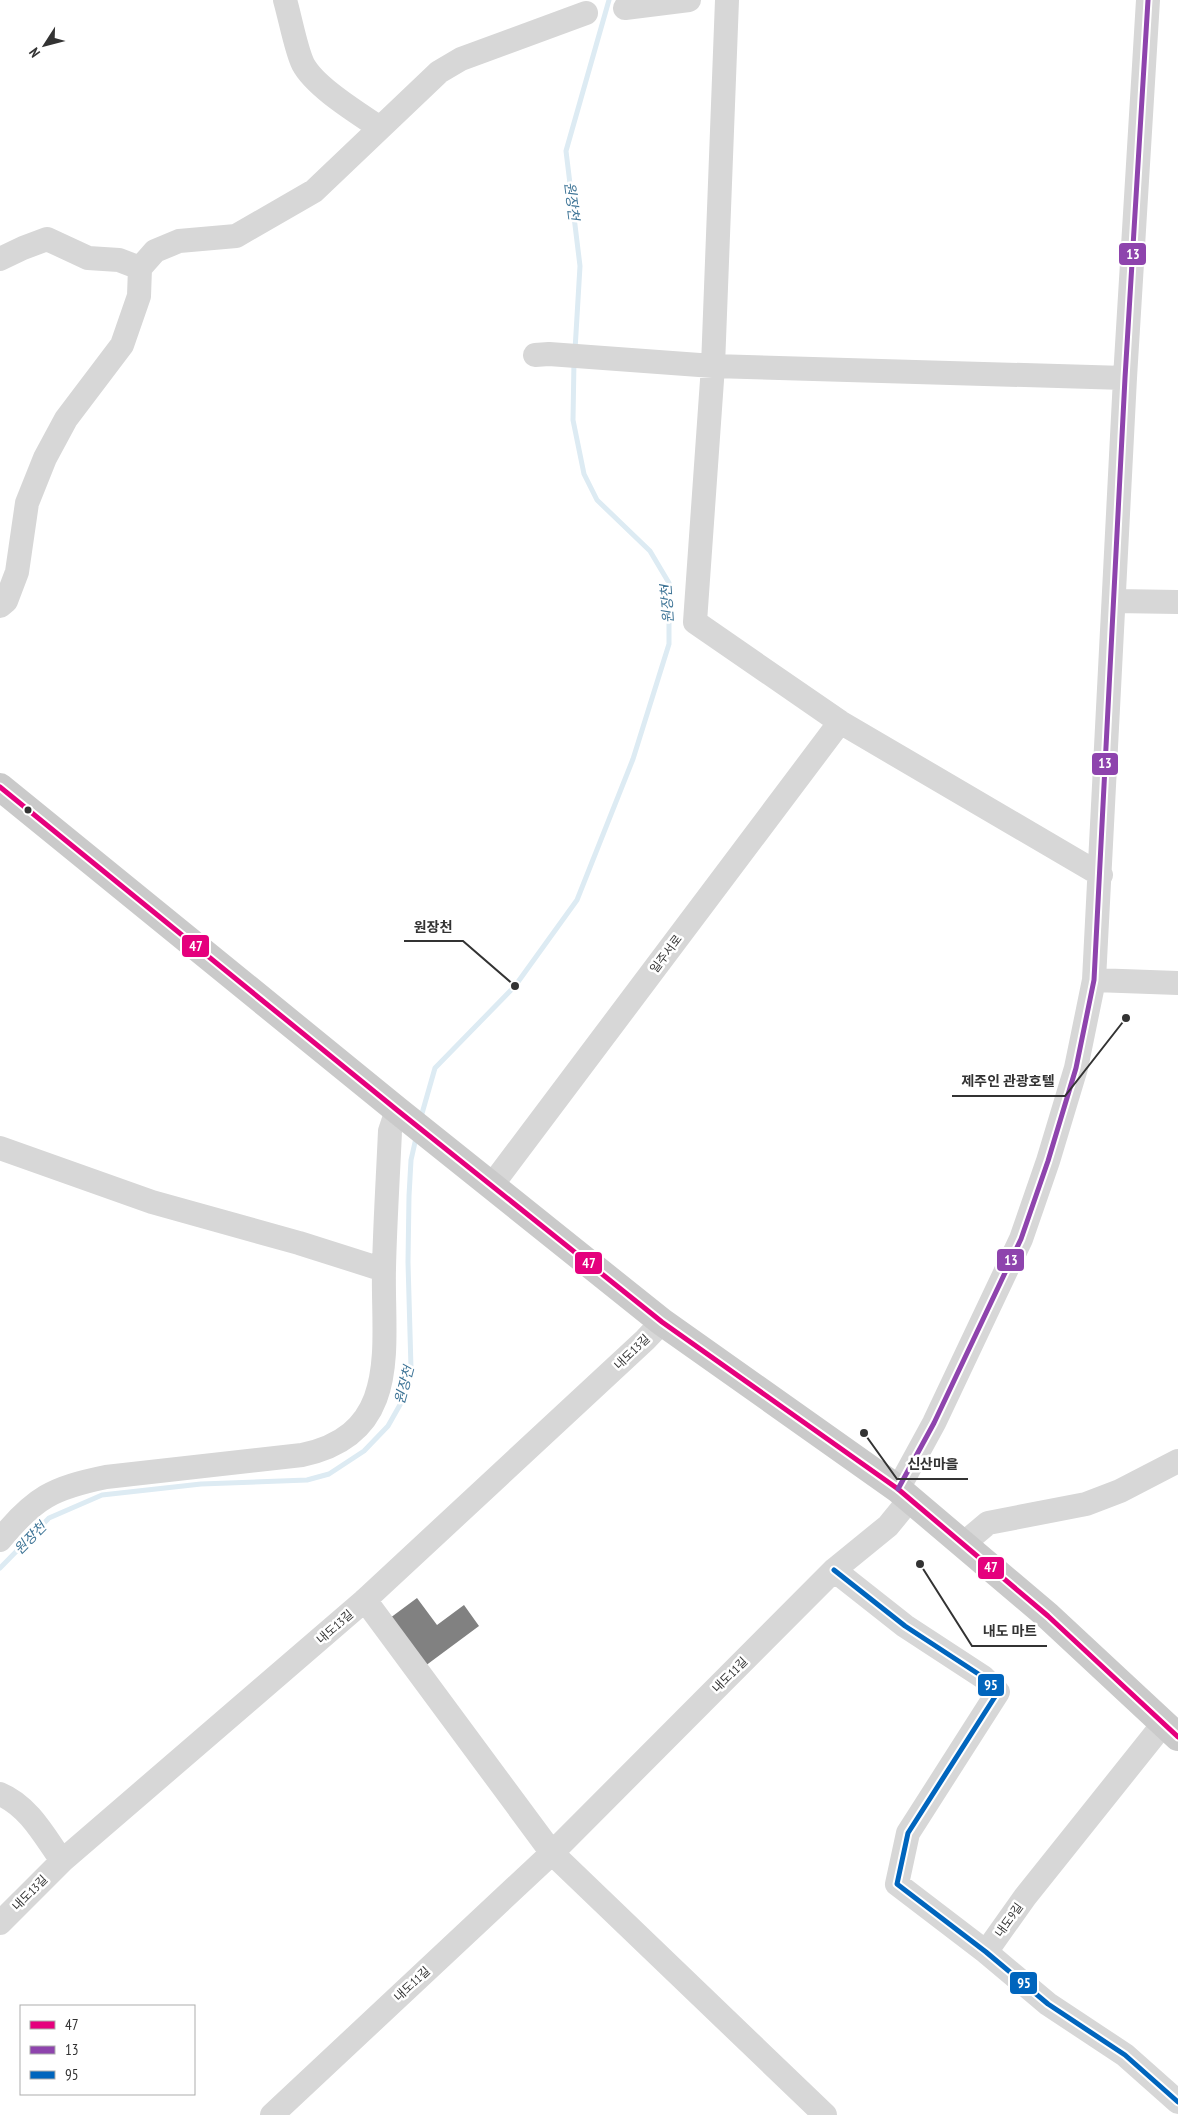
<svg xmlns="http://www.w3.org/2000/svg" width="1178" height="2115" viewBox="0 0 1178 2115" font-family="'PT Sans Narrow','Noto Sans KR',sans-serif">
<style>
.lines{fill:none;stroke-linecap:round;stroke-linejoin:round}
.stream{stroke:#ddebf3;stroke-width:5}
.building{fill:#818181}
.minor{stroke:#d7d7d7;stroke-width:24}
.major{stroke:#cacaca;stroke-width:28}
.bus-1-casing{stroke:#fff;stroke-width:9}
.bus-2-casing{stroke:#fff;stroke-width:9}
.bus-3-casing{stroke:#fff;stroke-width:9}
.bus-1{stroke:#e5007d;stroke-width:5}
.bus-2{stroke:#8e44ad;stroke-width:5}
.bus-3{stroke:#0065bd;stroke-width:5}
.bus-dot{fill:#333;stroke:#fff;stroke-width:2}
.labels{text-anchor:middle;stroke-width:5;stroke-linejoin:round;paint-order:stroke}
.street-label{font-size:12px;fill:#333;stroke:#fff}
.water-label{font-size:14px;font-style:italic;fill:#3f7597;stroke:#fff}
.leader{fill:none;stroke:#333;stroke-width:2}
.callout-dot{fill:#333;stroke:#fff;stroke-width:2}
.callout-label{font-size:14px;text-anchor:middle;font-weight:bold;fill:#333;stroke:#fff;stroke-width:5;stroke-linejoin:round;paint-order:stroke}
.line-badge{stroke:#fff;stroke-width:2}
.badge-label{font-size:14px;text-anchor:middle;font-weight:bold;fill:#fff}
</style>
<rect width="100%" height="100%" fill="#fff"/>
<g class="lines">
<path class="stream" d="M 575,350 L 580,266 L 566,151 L 609,0
M 421,1117 L 435,1068 L 515,986 L 577,900 L 633,759 L 669,644 L 669,583 L 650,551 L 597,500 L 584,474 L 573,420 L 574,361
M 0,1568 L 49,1518 L 102,1495 L 201,1484 L 307,1480 L 329,1474 L 364,1451 L 388,1426 L 401,1403 L 411,1368 L 408,1262 L 409,1196 L 411,1160 L 416,1138"/>
</g>
<path class="building" d="M 417,1598 L 437,1625 L 464,1605 L 479,1626 L 421,1669 L 386,1621 Z"/>
<g class="lines">
<path class="minor" d="M 285,0 C 290,17 296,50 303,64 C 315,87 358,113 380,128
M 727,0 L 713,366 L 695,622 L 840,722 L 1101,875
M 625,8 L 689,0
M 0,259 L 23,248 L 47,239 L 88,258 L 119,260 L 140,268
M 535,355 L 549,354 L 713,366 L 1125,378
M 1115,601 L 1178,602
M 0,606 L 6,601 L 17,572 L 27,503 L 45,458 L 66,419 L 122,345 L 139,296 L 140,268 L 155,251 L 179,241 L 236,236 L 314,191 L 439,72 L 461,59 L 586,13
M 1094,980 L 1178,983
M 0,1148 L 152,1202 L 299,1243 L 384,1270
M 492,1185 L 840,722
M 898,1489 L 934,1423 L 1021,1239 L 1048,1161 L 1076,1068 L 1094,980 L 1125,378 L 1148,0
M 0,1540 C 35,1497 53,1488 106,1477 L 302,1455 C 403,1434 382,1345 384,1268 C 385,1223 388,1177 390,1131 L 397,1110
M 963,1544 L 988,1523 L 1086,1504 L 1120,1491 L 1178,1461
M 834,1570 L 905,1626 L 983,1677 L 998,1692 L 908,1833 L 897,1884 L 986,1952 L 1048,2004 L 1125,2055 L 1178,2102
M 365,1600 L 552,1853 L 825,2115
M 0,1794 C 29,1806 45,1837 62,1861
M 0,1923 L 62,1861 L 365,1600 L 645,1340 L 662,1322
M 986,1952 L 1025,1897 L 1164,1723
M 272,2115 L 552,1853 L 834,1570 L 888,1526 L 910,1499"/>
<path class="major" d="M 0,787 L 397,1110 L 662,1322 L 898,1489 L 1048,1616 L 1178,1737"/>
<defs>
<path id="bus-1" d="M 0,787 L 397,1110 L 662,1322 L 898,1489 L 1048,1616 L 1178,1737"/>
<path id="bus-2" d="M 898,1489 L 934,1423 L 1021,1239 L 1048,1161 L 1076,1068 L 1094,980 L 1125,378 L 1148,0"/>
<path id="bus-3" d="M 834,1570 L 905,1626 L 983,1677 L 998,1692 L 908,1833 L 897,1884 L 986,1952 L 1048,2004 L 1125,2055 L 1178,2102"/>
</defs>
<use href="#bus-1" class="bus-1-casing"/>
<use href="#bus-2" class="bus-2-casing"/>
<use href="#bus-3" class="bus-3-casing"/>
<use href="#bus-1" class="bus-1"/>
<use href="#bus-2" class="bus-2"/>
<use href="#bus-3" class="bus-3"/>
</g>
<circle class="bus-dot" cx="28" cy="810" r="4.5"/>
<g class="labels">
<g class="street-label">
<text transform="translate(666 954) rotate(-53)" y="4">일주서로</text>
<text transform="translate(632 1352) rotate(-44)" y="4">내도13길</text>
<text transform="translate(335 1627) rotate(-41)" y="4">내도13길</text>
<text transform="translate(730 1675) rotate(-45)" y="4">내도11길</text>
<text transform="translate(30 1893) rotate(-45)" y="4">내도13길</text>
<text transform="translate(1009 1920) rotate(-54)" y="4">내도9길</text>
<text transform="translate(412 1984) rotate(-43)" y="4">내도11길</text>
</g>
<g class="water-label">
<text transform="translate(572 201) rotate(83)" y="5">원장천</text>
<text transform="translate(667 604) rotate(-94)" y="5">원장천</text>
<text transform="translate(404 1385) rotate(-75)" y="5">원장천</text>
<text transform="translate(30 1538) rotate(-45)" y="5">원장천</text>
</g>
</g>
<path class="leader" d="M515 986L463 941H404M1126 1018L1065 1096H952M864 1433L897 1479H968M920 1564L972 1646H1047"/>
<g class="callout-dot">
<circle cx="515" cy="986" r="5"/>
<circle cx="1126" cy="1018" r="5"/>
<circle cx="864" cy="1433" r="5"/>
<circle cx="920" cy="1564" r="5"/>
</g>
<g class="callout-label">
<text x="433" y="932">원장천</text>
<text x="1008" y="1086">제주인 관광호텔</text>
<text x="933" y="1469">신산마을</text>
<text x="1010" y="1636">내도 마트</text>
</g>
<g class="line-badge">
<rect x="1118" y="242" width="29" height="24" rx="5" fill="#8e44ad"/>
<rect x="1091" y="752" width="28" height="24" rx="5" fill="#8e44ad"/>
<rect x="181" y="934" width="29" height="24" rx="5" fill="#e5007d"/>
<rect x="996" y="1248" width="29" height="24" rx="5" fill="#8e44ad"/>
<rect x="574" y="1251" width="29" height="24" rx="5" fill="#e5007d"/>
<rect x="977" y="1556" width="28" height="24" rx="5" fill="#e5007d"/>
<rect x="977" y="1673" width="28" height="24" rx="5" fill="#0065bd"/>
<rect x="1009" y="1971" width="29" height="24" rx="5" fill="#0065bd"/>
</g>
<g class="badge-label">
<text x="1133" y="259">13</text>
<text x="1105" y="768">13</text>
<text x="196" y="951">47</text>
<text x="1011" y="1265">13</text>
<text x="589" y="1268">47</text>
<text x="991" y="1572">47</text>
<text x="991" y="1690">95</text>
<text x="1024" y="1988">95</text>
</g>
<rect x="20" y="2005" width="175" height="90" fill="#ffffff" stroke="#adadad"/>
<rect x="30" y="2021" width="25" height="8" fill="#e5007d" stroke="#adadad"/>
<text x="65" y="2030" font-size="15" fill="#333333">47</text>
<rect x="30" y="2046" width="25" height="8" fill="#8e44ad" stroke="#adadad"/>
<text x="65" y="2055" font-size="15" fill="#333333">13</text>
<rect x="30" y="2071" width="25" height="8" fill="#0065bd" stroke="#adadad"/>
<text x="65" y="2080" font-size="15" fill="#333333">95</text>
<g transform="translate(45 45) rotate(234)" stroke="#ffffff" stroke-width="4" paint-order="stroke">
<path d="M0-4L9 19L0 12L-9 19Z" fill="#333333"/>
<text y="-8" font-size="14" font-weight="bold" text-anchor="middle" fill="#333333">N</text>
</g>
</svg>
